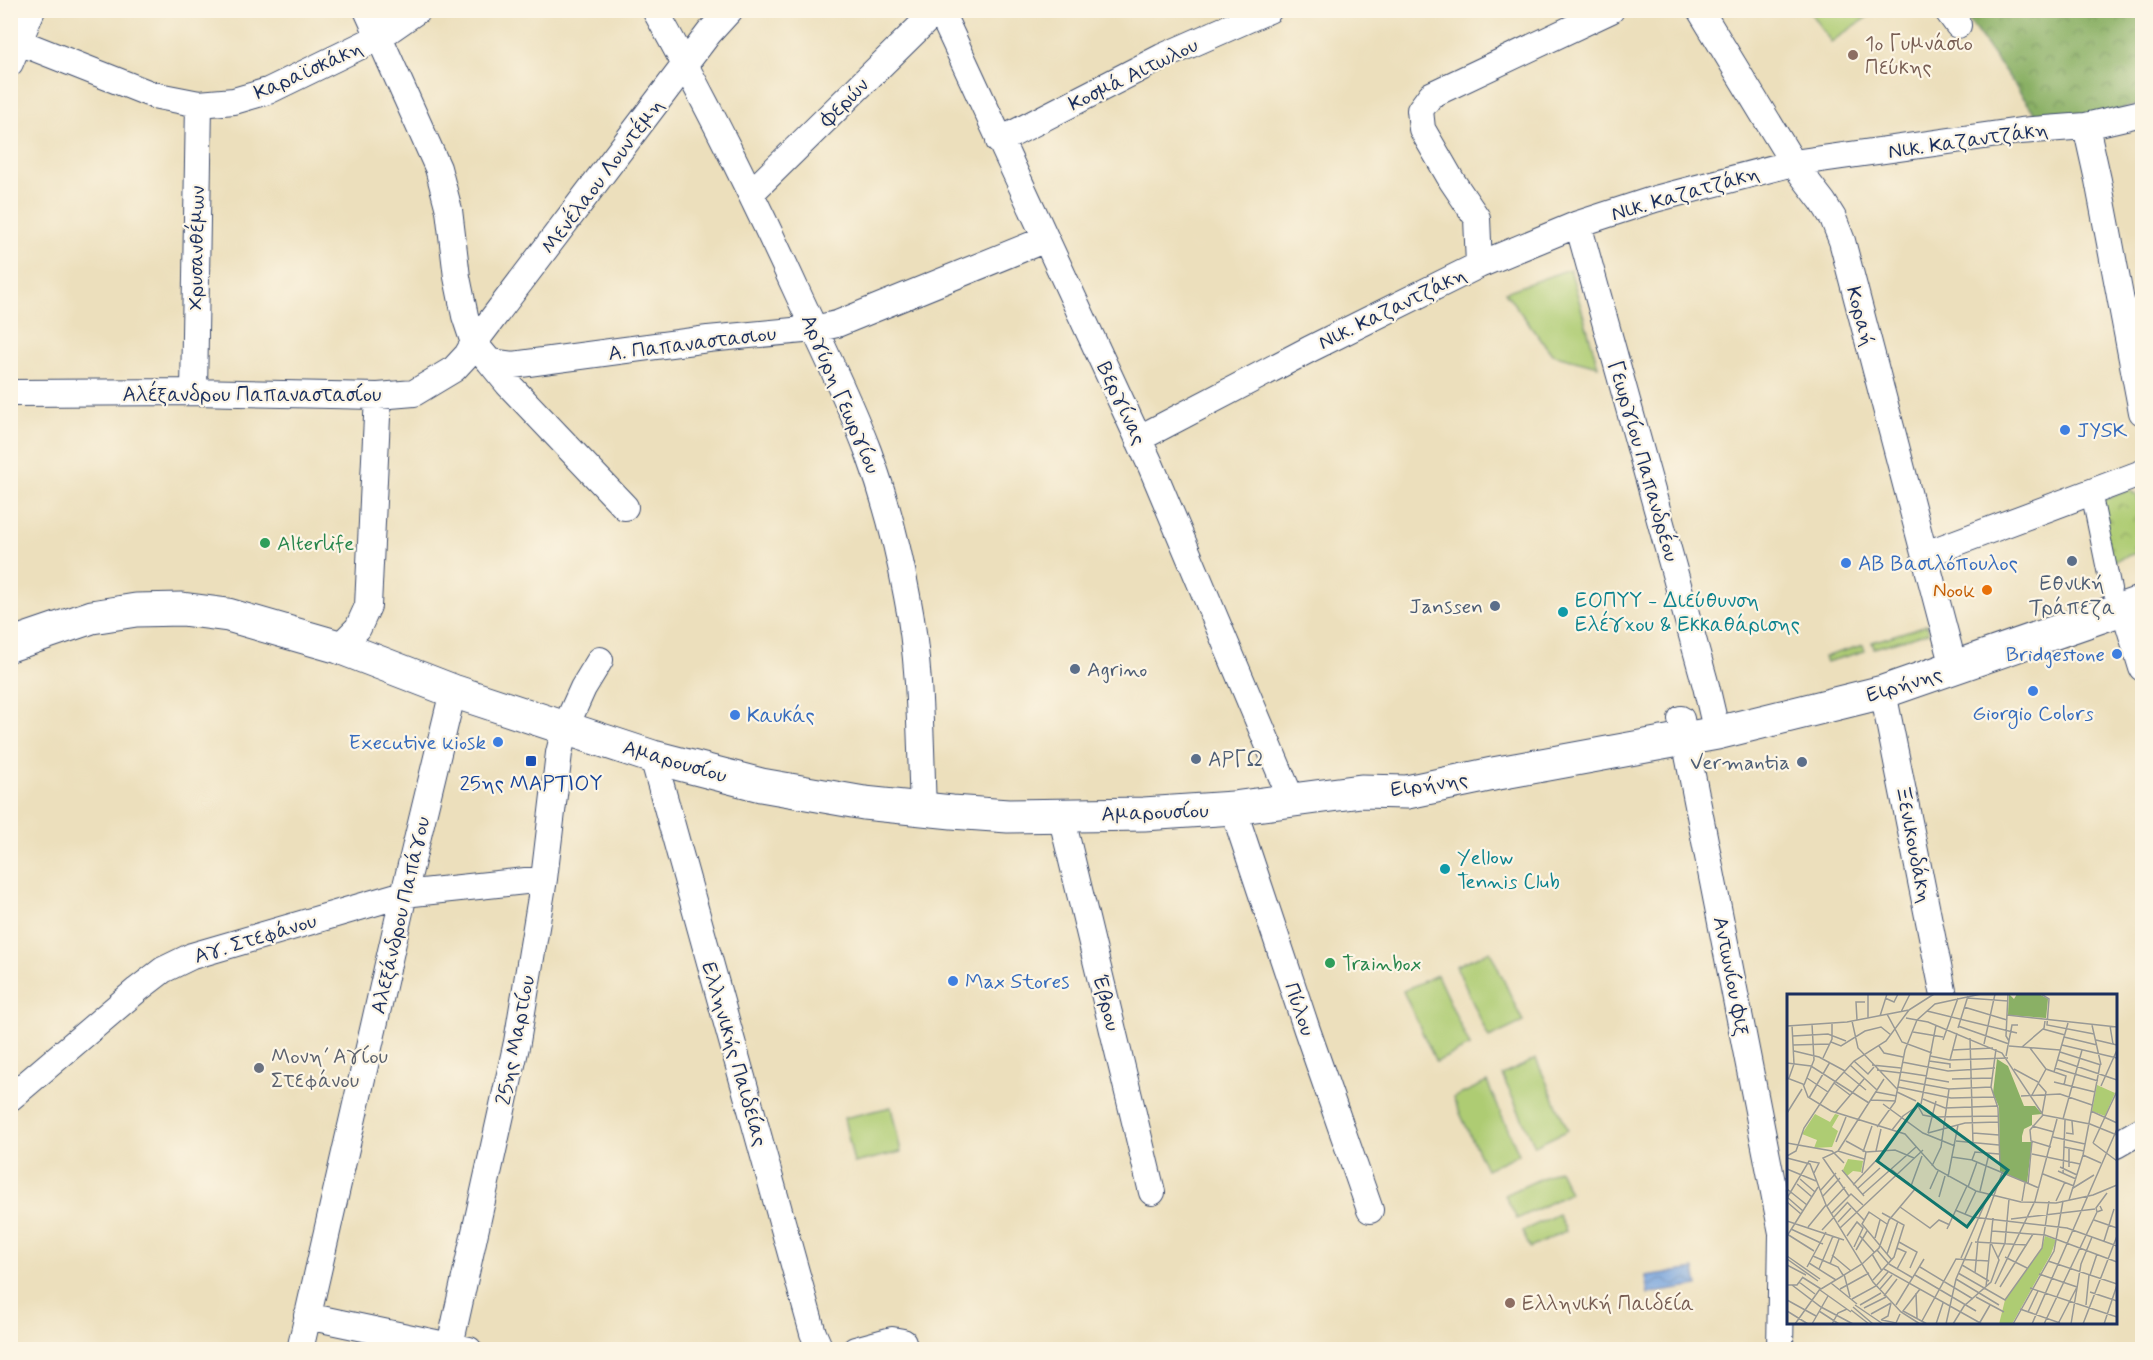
<svg xmlns="http://www.w3.org/2000/svg" width="2153" height="1360" viewBox="0 0 2153 1360" font-family="Mynerve,sans-serif">
<style>
.green{fill:#aecc73;stroke:#647e68;stroke-width:1.5}
.forest{fill:url(#forest-crowns);stroke:#527062;stroke-width:1.5}
.park{fill:url(#park-crowns);stroke:#647e68;stroke-width:1.5}
.water{fill:url(#water-waves);stroke:#48689e;stroke-width:1.5}
.lines{fill:none;stroke-linecap:round;stroke-linejoin:round}
.pedestrian-casing{stroke:#3a496c;stroke-width:22}
.minor-casing{stroke:#3a496c;stroke-width:28}
.secondary-casing{stroke:#3a496c;stroke-width:35}
.pedestrian{stroke:#fff;stroke-width:20}
.minor{stroke:#fff;stroke-width:26}
.secondary{stroke:#fff;stroke-width:33}
.education-dot{fill:#8d6e63;stroke:#fcf5e5;stroke-width:2}
.shop-dot{fill:#3f7fe0;stroke:#fcf5e5;stroke-width:2}
.leisure-dot{fill:#2e9e5b;stroke:#fcf5e5;stroke-width:2}
.service-dot{fill:#5c6f8a;stroke:#fcf5e5;stroke-width:2}
.food-dot{fill:#e8710a;stroke:#fcf5e5;stroke-width:2}
.culture-dot{fill:#0f9aa8;stroke:#fcf5e5;stroke-width:2}
.transit-dot{fill:#1a4fb4;stroke:#fcf5e5;stroke-width:2}
.worship-dot{fill:#6b7280;stroke:#fcf5e5;stroke-width:2}
.labels{text-anchor:middle;stroke-width:4.5;stroke-linejoin:round;paint-order:stroke}
.education-label{font-size:21px;fill:#785e54;stroke:#fcf5e5;text-anchor:start}
.street-label{font-size:21px;fill:#1b2f5e;stroke:#fcf5e5}
.shop-label{font-size:21px;fill:#366cbe;stroke:#fcf5e5;text-anchor:start}
.leisure-label{font-size:21px;fill:#27864d;stroke:#fcf5e5;text-anchor:start}
.service-label{font-size:21px;fill:#4e5e75;stroke:#fcf5e5;text-anchor:end}
.food-label{font-size:21px;fill:#c56008;stroke:#fcf5e5;text-anchor:end}
.culture-label{font-size:21px;fill:#0d838f;stroke:#fcf5e5;text-anchor:start}
.transit-label{font-size:21px;fill:#164399;stroke:#fcf5e5}
.worship-label{font-size:21px;fill:#5b616d;stroke:#fcf5e5;text-anchor:start}
.inset-road{fill:none;stroke:#989996;stroke-width:1.5}
.view{fill:#0f766e;fill-opacity:0.15;stroke:#0f766e;stroke-width:3}
.inset-edge{fill:none;stroke:#1b2f5e;stroke-width:3}
</style>
<defs>
<pattern id="forest-crowns" width="20" height="18" patternUnits="userSpaceOnUse" patternTransform="scale(1.5)"><rect width="20" height="18" fill="#8ab065"/><path d="M2 6a3 3 0 1 1 6 0M12 15a3 3 0 1 1 6 0" fill="none" stroke="#709056"/></pattern>
<pattern id="park-crowns" width="20" height="18" patternUnits="userSpaceOnUse" patternTransform="scale(1.5)"><rect width="20" height="18" fill="#aecc73"/><path d="M2 6a3 3 0 1 1 6 0M12 15a3 3 0 1 1 6 0" fill="none" stroke="#8da662"/></pattern>
<pattern id="water-waves" width="16" height="10" patternUnits="userSpaceOnUse" patternTransform="scale(1.5)"><rect width="16" height="10" fill="#74a2dd"/><path d="M0 5q4-4 8 0t8 0" fill="none" stroke="#5e84b6"/></pattern>
</defs>
<rect width="100%" height="100%" fill="#fcf5e5"/>
<filter id="ink" filterUnits="userSpaceOnUse"><feTurbulence type="fractalNoise" baseFrequency=".0167" numOctaves="2"/><feDisplacementMap in="SourceGraphic" scale="12" xChannelSelector="R" yChannelSelector="G"/><feConvolveMatrix kernelMatrix="1 2 1 2 8 2 1 2 1" color-interpolation-filters="sRGB"/></filter>
<filter id="wash" filterUnits="userSpaceOnUse"><feTurbulence type="fractalNoise" baseFrequency=".008" numOctaves="4" result="noise"/><feDisplacementMap in="SourceGraphic" scale="24" xChannelSelector="R" yChannelSelector="G"/><feGaussianBlur stdDeviation="1.35" result="paint"/><feColorMatrix in="noise" values="0 0 0 0 0 0 0 0 0 0 0 0 0 0 0 0 0 1.4 0 .05"/><feComposite in="paint" operator="in"/></filter>
<g filter="url(#wash)">
<rect width="100%" height="100%" fill="#ecdfbc"/>
<path class="green" d="M 1871,10 L 1873,13 L 1831,42 L 1809,11 Z
M 1570,269 L 1598,366 L 1552,354 L 1505,292 Z
M 1927,625 L 1929,632 L 1874,648 L 1872,642 Z
M 1863,645 L 1865,651 L 1826,662 L 1824,657 Z
M 1490,951 L 1523,1022 L 1489,1038 L 1456,966 Z
M 1437,975 L 1470,1046 L 1436,1062 L 1403,991 Z
M 1536,1059 L 1568,1130 L 1535,1146 L 1502,1075 Z
M 1487,1082 L 1519,1154 L 1486,1169 L 1453,1098 Z
M 891,1107 L 901,1152 L 854,1163 L 844,1118 Z
M 1559,1170 L 1570,1193 L 1517,1219 L 1505,1195 Z
M 1558,1214 L 1566,1231 L 1530,1248 L 1522,1231 Z"/>
<path class="forest" d="M 1962,11 L 2142,11 L 2142,104 L 2093,116 L 2036,115 Z"/>
<path class="park" d="M 2129,490 L 2137,495 L 2142,517 L 2142,551 L 2110,562 L 2097,502 Z"/>
<path class="water" d="M 1695,1269 L 1698,1286 L 1648,1294 L 1646,1276 Z"/>
</g>
<g filter="url(#ink)">
<g class="lines">
<defs>
<path id="pedestrian" d="M 2091,492 L 2111,589"/>
<path id="minor" d="M 367,10 L 438,168 L 449,210 L 457,277 L 465,316 L 474,343 L 490,362 L 513,365 L 708,339 L 814,329 L 837,324 L 1046,239
M 655,10 C 707,103 754,198 798,294 C 822,346 848,398 868,451 C 885,497 898,547 907,596 C 921,666 920,737 923,808
M 940,10 L 1151,466 L 1292,801
M 1700,10 L 1793,163 L 1823,202 L 1833,218 L 1842,241 L 1950,652
M 1947,10 L 1958,25
M 19,42 L 153,95 L 199,104 L 234,101 L 268,91 L 379,37 L 418,10
M 10,63 L 32,10
M 2086,126 L 2098,180 L 2142,412
M 999,141 L 1162,57 L 1269,10
M 751,193 L 937,10
M 1578,224 L 1706,686 L 1717,733
M 1479,265 L 1578,224 L 1655,199 L 1793,163 L 2020,131 L 2086,126 L 2142,113
M 490,362 L 508,384 L 625,507
M 194,392 L 199,104
M 10,393 L 194,392 L 378,396 L 414,393 L 454,369 L 467,355 L 474,343 L 709,33 L 730,10
M 1138,439 L 1310,349 L 1479,265 L 1477,218 L 1452,181 L 1422,129 L 1420,110 L 1431,95 L 1611,10
M 1926,554 L 2142,473
M 2124,609 L 2142,668
M 339,647 L 358,628 L 368,606 L 378,396
M 1883,692 L 1944,996
M 1681,719 L 1782,1233 L 1780,1350
M 653,757 L 813,1333 L 820,1349
M 1233,808 L 1307,1030 L 1370,1210
M 1061,815 L 1152,1192
M 10,1098 L 137,990 L 163,970 L 192,956 L 404,894 L 544,879
M 2116,1145 L 2142,1130
M 307,1316 L 469,1350
M 300,1350 L 404,894 L 453,691
M 449,1350 L 517,1042 L 544,879 L 559,753 L 565,728 L 583,688 L 600,660
M 855,1350 L 892,1340 L 903,1342 L 905,1350"/>
<path id="secondary" d="M 10,645 L 92,617 L 136,610 L 182,609 L 228,615 L 339,647 L 453,691 L 653,757 L 761,785 L 864,803 L 952,812 L 1008,816 L 1144,814 L 1233,808 L 1361,791 L 1407,792 L 1493,774 L 1717,733 L 1883,692 L 2142,602"/>
</defs>
<use href="#pedestrian" class="pedestrian-casing"/>
<use href="#minor" class="minor-casing"/>
<use href="#secondary" class="secondary-casing"/>
<use href="#pedestrian" class="pedestrian"/>
<use href="#minor" class="minor"/>
<use href="#secondary" class="secondary"/>
</g>
</g>
<g class="education-dot">
<circle cx="1853" cy="55" r="6"/>
<circle cx="1510" cy="1303" r="6"/>
</g>
<g class="shop-dot">
<circle cx="2065" cy="430" r="6"/>
<circle cx="1846" cy="563" r="6"/>
<circle cx="2117" cy="654" r="6"/>
<circle cx="2033" cy="691" r="6"/>
<circle cx="735" cy="715" r="6"/>
<circle cx="498" cy="742" r="6"/>
<circle cx="953" cy="981" r="6"/>
</g>
<g class="leisure-dot">
<circle cx="265" cy="543" r="6"/>
<circle cx="1330" cy="963" r="6"/>
</g>
<g class="service-dot">
<circle cx="2072" cy="561" r="6"/>
<circle cx="1495" cy="606" r="6"/>
<circle cx="1075" cy="669" r="6"/>
<circle cx="1196" cy="759" r="6"/>
<circle cx="1802" cy="762" r="6"/>
</g>
<circle class="food-dot" cx="1987" cy="590" r="6"/>
<g class="culture-dot">
<circle cx="1563" cy="612" r="6"/>
<circle cx="1445" cy="869" r="6"/>
</g>
<rect class="transit-dot" x="525" y="755" width="12" height="12" rx="3"/>
<circle class="worship-dot" cx="259" cy="1068" r="6"/>
<g class="labels">
<g class="education-label">
<text x="1865" y="50">1o Γυμνάσιο<tspan x="1865" dy="24">Πεύκης</tspan></text>
<text x="1522" y="1310">Ελληνική Παιδεία</text>
</g>
<g class="street-label">
<text transform="translate(308 70) rotate(-24)" y="7">Καραϊσκάκη</text>
<text transform="translate(1133 74) rotate(-26)" y="7">Κοσμά Αιτωλου</text>
<text transform="translate(844 102) rotate(-45)" y="7">Φερών</text>
<text transform="translate(1968 140) rotate(-8)" y="7">Νικ. Καζαντζάκη</text>
<text transform="translate(602 176) rotate(-53)" y="7">Μενέλαου Λουντέμη</text>
<text transform="translate(1685 193) rotate(-16)" y="7">Νικ. Καζατζάκη</text>
<text transform="translate(196 248) rotate(-89)" y="7">Χρυσανθέμων</text>
<text transform="translate(1392 308) rotate(-26)" y="7">Νικ. Καζαντζάκη</text>
<text transform="translate(1861 316) rotate(75)" y="7">Κοραή</text>
<text transform="translate(692 343) rotate(-7)" y="7">Α. Παπαναστασιου</text>
<text x="252" y="401">Αλέξανδρου Παπαναστασίου</text>
<text transform="translate(841 394) rotate(67)" y="7">Αργύρη Γεωργίου</text>
<text transform="translate(1122 403) rotate(65)" y="7">Βεργίνας</text>
<text transform="translate(1644 461) rotate(74)" y="7">Γεωργίου Παπανδρέου</text>
<text transform="translate(1904 684) rotate(-17)" y="7">Ειρήνης</text>
<text transform="translate(675 761) rotate(16)" y="7">Αμαρουσίου</text>
<text transform="translate(1429 784) rotate(-8)" y="7">Ειρήνης</text>
<text transform="translate(1155 812) rotate(-2)" y="7">Αμαρουσίου</text>
<text transform="translate(1914 844) rotate(79)" y="7">Ξενικουδάκη</text>
<text transform="translate(400 915) rotate(-77)" y="7">Αλεξάνδρου Παπάγου</text>
<text transform="translate(255 938) rotate(-17)" y="7">Αγ. Στεφάνου</text>
<text transform="translate(1732 976) rotate(79)" y="7">Αντωνίου Φιξ</text>
<text transform="translate(1107 1003) rotate(76)" y="7">Έβρου</text>
<text transform="translate(1300 1009) rotate(71)" y="7">Πύλου</text>
<text transform="translate(515 1040) rotate(-79)" y="7">25ης Μαρτίου</text>
<text transform="translate(735 1054) rotate(74)" y="7">Ελληνικής Παιδείας</text>
</g>
<g class="shop-label">
<text x="2077" y="437">JYSK</text>
<text x="1858" y="570">ΑΒ Βασιλόπουλος</text>
<text x="2105" y="661" text-anchor="end">Bridgestone</text>
<text x="2033" y="720" text-anchor="middle">Giorgio Colors</text>
<text x="747" y="722">Καυκάς</text>
<text x="486" y="749" text-anchor="end">Executive kiosk</text>
<text x="965" y="988">Max Stores</text>
</g>
<g class="leisure-label">
<text x="277" y="550">Alterlife</text>
<text x="1342" y="970">Trainbox</text>
</g>
<g class="service-label">
<text x="2072" y="590" text-anchor="middle">Εθνική<tspan x="2072" dy="24">Τράπεζα</tspan></text>
<text x="1483" y="613">Janssen</text>
<text x="1087" y="676" text-anchor="start">Agrino</text>
<text x="1208" y="766" text-anchor="start">ΑΡΓΩ</text>
<text x="1790" y="769">Vermantia</text>
</g>
<g class="food-label">
<text x="1975" y="597">Nook</text>
</g>
<g class="culture-label">
<text x="1575" y="607">ΕΟΠΥΥ - Διεύθυνση<tspan x="1575" dy="24">Ελέγχου &amp; Εκκαθάρισης</tspan></text>
<text x="1457" y="864">Yellow<tspan x="1457" dy="24">Tennis Club</tspan></text>
</g>
<g class="transit-label">
<text x="531" y="790">25ης ΜΑΡΤΙΟΥ</text>
</g>
<g class="worship-label">
<text x="271" y="1063">Μονη΄Αγίου<tspan x="271" dy="24">Στεφάνου</tspan></text>
</g>
</g>
<g transform="translate(1787 994)">
<rect width="330" height="330" fill="#ecdfbc"/>
<path d="M 310,91 L 328,99 L 318,122 L 305,117 Z" fill="#aecc73"/>
<path d="M 222,0 L 227,5 L 230,0 L 252,0 L 261,5 L 259,24 L 221,21 ZM 210,65 L 221,72 L 237,112 L 248,112 L 255,120 L 245,121 L 245,131 L 237,135 L 235,142 L 235,148 L 245,148 L 240,189 L 213,177 L 212,113 L 206,99 Z" fill="#8ab065"/>
<path d="M 61,165 L 76,167 L 74,178 L 66,177 L 60,182 L 56,176 Z" fill="#aecc73"/>
<path d="M 28,120 L 43,128 L 48,120 L 52,121 L 45,133 L 51,137 L 45,153 L 27,154 L 30,146 L 15,140 ZM 258,242 L 269,246 L 264,260 L 225,330 L 212,330 L 218,306 L 255,254 Z" fill="#aecc73"/>
<path class="inset-road" d="M 221,0 L 219,42 L 222,47M 254,0 L 262,5 L 260,31 L 307,40M 98,4 L 107,8 L 111,0M 180,4 L 221,7M 177,13 L 220,26M 140,17 L 230,39M 114,18 L 123,0M 100,20 L 115,48 L 145,59M 220,21 L 330,33M 93,22 L 100,0M 81,24 L 81,0M 119,24 L 141,28 L 215,59 L 256,121M 70,26 L 69,8 L 78,8M 130,26 L 148,10 L 194,0M 65,27 L 71,54 L 111,96M 305,31 L 314,71M 0,32 L 60,28 L 122,16 L 147,0M 171,32 L 222,50M 323,32 L 326,50M 171,34 L 181,2M 256,35 L 278,41M 126,38 L 156,43M 6,42 L 41,40 L 59,47M 277,43 L 310,51M 183,44 L 186,150M 156,46 L 171,4M 309,46 L 330,51M 44,48 L 54,52 L 78,37 L 94,33 L 104,41M 197,50 L 208,0M 6,51 L 43,50M 275,51 L 330,64M 92,52 L 97,59 L 116,63M 222,52 L 273,56M 235,53 L 257,34 L 258,27M 243,54 L 259,75 L 279,82 L 277,91M 209,55 L 204,93 L 211,114 L 213,171M 165,56 L 206,54M 7,57 L 32,63 L 58,77M 273,58 L 314,71M 143,62 L 163,66 L 221,64M 219,62 L 225,31 L 231,31M 36,64 L 45,45 L 45,29M 163,66 L 170,39M 271,66 L 330,86M 67,67 L 81,80 L 87,73M 142,67 L 163,70 L 163,74M 115,68 L 161,77 L 208,74M 0,69 L 24,72 L 82,109M 63,71 L 90,96M 85,71 L 114,74M 268,74 L 311,87M 227,75 L 251,88M 90,76 L 114,79M 57,78 L 79,96M 114,78 L 140,82M 267,78 L 281,29M 0,84 L 16,90 L 21,103 L 44,117 L 118,140 L 149,175 L 189,197 L 234,208 L 269,209 L 306,201 L 330,191M 2,84 L 7,70 L 5,31M 20,84 L 41,98M 139,84 L 162,88M 165,85 L 205,84M 113,86 L 162,95 L 204,93M 267,88 L 308,98M 47,89 L 63,101M 251,89 L 259,98 L 255,120M 17,91 L 27,66 L 25,30M 314,92 L 330,56M 111,93 L 164,104 L 207,103M 89,98 L 110,102M 110,98 L 129,107M 245,101 L 259,75M 234,102 L 273,100 L 305,111M 22,104 L 43,68M 136,105 L 158,114 L 211,112M 84,106 L 109,107M 96,110 L 136,139 L 168,152M 134,110 L 149,31M 131,112 L 136,121 L 146,123 L 211,122M 304,117 L 330,129M 0,119 L 15,95M 48,119 L 77,85M 256,121 L 303,130 L 330,141M 256,121 L 243,136 L 244,147 L 264,153M 276,125 L 295,56M 245,132 L 267,138M 90,133 L 108,108 L 118,56 L 130,26M 105,136 L 116,122 L 132,111M 141,139 L 178,129 L 211,128M 141,139 L 149,107M 186,139 L 212,141M 279,139 L 286,140 L 285,127M 266,143 L 298,150M 59,147 L 79,158 L 108,156 L 127,164M 169,147 L 212,151M 49,148 L 59,123M 0,149 L 45,157 L 57,169M 306,149 L 330,97M 306,149 L 330,167M 277,153 L 297,157M 51,157 L 97,85M 89,157 L 94,135M 76,158 L 85,132M 245,160 L 293,170M 296,161 L 314,169M 0,162 L 9,157 L 17,134 L 47,89 L 67,67 L 99,47 L 122,16M 165,163 L 185,166 L 188,158 L 212,160M 0,164 L 23,170 L 39,211 L 86,288 L 114,318 L 133,330M 185,166 L 252,194M 145,172 L 154,153 L 162,95M 273,173 L 290,181M 282,173 L 282,154M 0,175 L 29,187M 55,176 L 77,202M 271,177 L 289,185M 75,179 L 79,158M 276,179 L 278,126M 256,180 L 287,192M 161,183 L 171,131M 13,185 L 28,198M 10,190 L 25,203M 241,190 L 245,147M 66,191 L 98,157M 124,192 L 135,162M 181,193 L 190,168M 286,194 L 307,181M 0,195 L 20,211M 70,195 L 93,174M 143,195 L 151,177M 33,197 L 49,179M 193,197 L 202,160M 76,200 L 129,153M 62,202 L 36,164 L 51,157 L 77,165M 0,203 L 16,217M 35,203 L 53,184M 152,203 L 158,182M 0,204 L 22,167 L 32,169 L 27,179M 282,206 L 296,161 L 313,71M 235,207 L 238,189M 269,207 L 278,188M 0,208 L 14,220M 60,208 L 77,226M 40,212 L 58,193M 313,212 L 315,216 L 310,218 L 309,214 L 320,199M 113,213 L 143,234 L 152,226 L 163,231M 168,216 L 185,223 L 280,234 L 330,252M 44,220 L 64,200 L 76,211M 178,220 L 189,197M 224,225 L 308,215M 307,226 L 330,234M 0,227 L 57,246M 51,228 L 64,214M 100,230 L 82,218 L 75,230 L 105,266M 21,233 L 39,211M 53,234 L 136,156M 4,235 L 36,250M 160,235 L 180,192M 35,236 L 60,209M 205,237 L 258,241 L 330,268M 0,240 L 27,257M 0,242 L 31,193M 60,242 L 70,228 L 76,234 L 67,253M 73,242 L 87,258M 88,244 L 93,226M 317,247 L 327,215M 112,248 L 130,258 L 123,274M 188,248 L 240,251M 69,256 L 80,237M 90,256 L 102,270M 85,260 L 95,277M 100,260 L 111,227M 45,261 L 64,277M 0,262 L 33,285M 26,262 L 51,273 L 56,281M 218,263 L 240,274M 174,264 L 202,200M 211,264 L 218,249 L 222,205M 0,265 L 31,287M 261,267 L 330,290M 22,269 L 49,286M 43,270 L 52,245M 102,270 L 126,284M 0,271 L 19,281M 175,271 L 202,287M 20,273 L 39,238M 133,273 L 186,305M 32,275 L 46,242M 97,275 L 195,330M 110,275 L 119,258 L 110,254M 171,279 L 218,306 L 255,254 L 262,207M 188,279 L 191,246 L 215,179M 57,280 L 63,303M 252,280 L 290,293 L 271,330M 128,281 L 189,317M 303,281 L 310,260M 15,283 L 34,295M 169,285 L 212,311M 86,286 L 107,263 L 117,231 L 95,219M 12,288 L 28,300M 44,289 L 70,310M 208,290 L 248,207 L 270,125M 0,291 L 10,291 L 16,283M 5,291 L 34,313 L 66,330M 199,293 L 206,224M 213,293 L 246,240M 243,294 L 330,323M 34,295 L 75,270 L 92,254 L 102,226 L 128,195 L 104,175M 53,295 L 82,279M 93,295 L 105,281M 133,295 L 116,317 L 140,330M 33,296 L 64,318M 303,298 L 330,307M 129,299 L 130,324M 97,302 L 110,285M 189,303 L 217,318M 65,305 L 89,292 L 101,278M 0,306 L 29,322M 68,311 L 96,330M 73,311 L 94,299M 109,311 L 137,265M 299,311 L 302,281M 66,313 L 86,330M 77,314 L 99,303M 233,315 L 273,329M 64,316 L 82,330M 0,317 L 21,330M 32,317 L 52,330M 241,318 L 251,297M 84,320 L 104,309M 94,326 L 101,322 L 104,309M 95,326 L 109,329 L 113,320M 135,327 L 169,265 L 202,267M 8,330 L 33,295M 25,330 L 41,302M 45,330 L 51,319 L 60,315M 149,330 L 156,309M 159,330 L 169,285 L 185,248M 166,330 L 177,312 L 204,288 L 212,266 L 204,249M 192,330 L 203,311M 226,330 L 267,257 L 276,207M 245,330 L 330,135M 257,330 L 310,218M 284,330 L 294,270 L 305,243M 296,330 L 330,242M 317,330 L 330,291"/>
<path class="view" d="M 131,110 L 221,176 L 180,233 L 90,167 Z"/>
<rect width="330" height="330" class="inset-edge"/>
</g>
<rect width="2153" height="1360" fill="none" stroke="#fcf5e5" stroke-width="36"/>
</svg>
